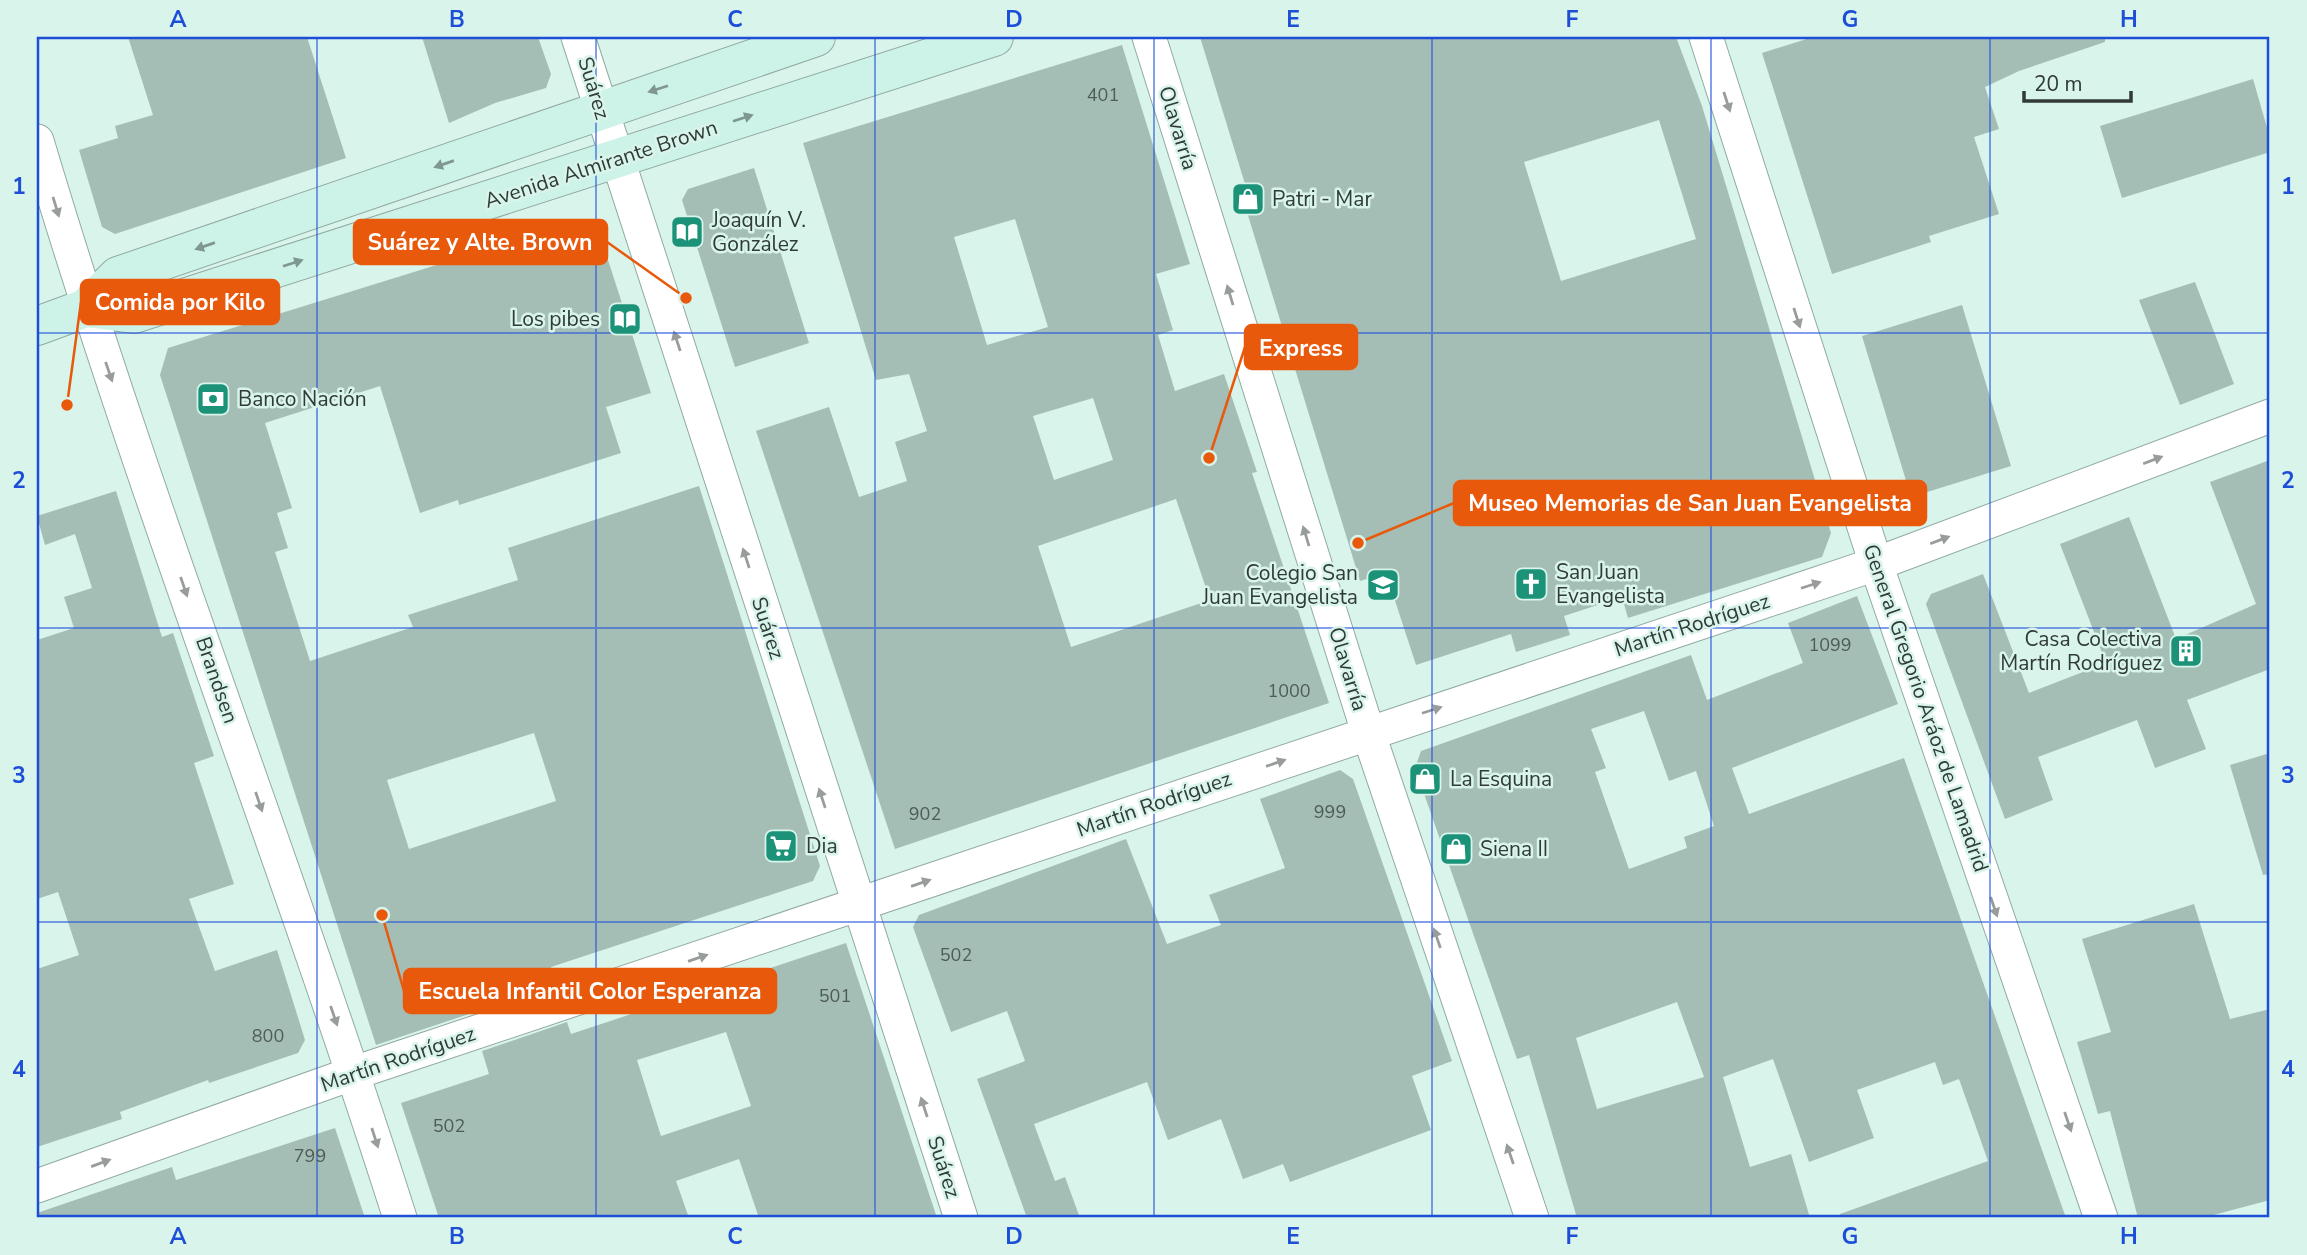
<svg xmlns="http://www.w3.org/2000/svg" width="2307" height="1255" viewBox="0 0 2307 1255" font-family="'Nunito Sans',sans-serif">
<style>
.building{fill:#a4beb5;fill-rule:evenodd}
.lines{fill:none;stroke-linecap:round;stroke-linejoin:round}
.minor-casing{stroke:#91aaa2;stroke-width:35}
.secondary-casing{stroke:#91aaa2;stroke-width:40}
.minor{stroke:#fff;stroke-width:33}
.secondary{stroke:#cdf3e9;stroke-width:38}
.oneway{fill:#7e9790}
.oneway2{fill:#989d9b}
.grid{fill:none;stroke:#1d4ed8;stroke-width:2;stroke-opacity:0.55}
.labels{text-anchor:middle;stroke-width:5;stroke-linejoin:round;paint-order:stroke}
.number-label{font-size:18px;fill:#4d5c56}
.street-label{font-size:21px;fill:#303b37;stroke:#d9f4eb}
.poi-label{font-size:21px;fill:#303b37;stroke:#d9f4eb;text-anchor:start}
.leader{fill:none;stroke:#e8590c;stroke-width:2.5}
.callout-dot{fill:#e8590c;stroke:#d9f4eb;stroke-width:2.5}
.callout{fill:#e8590c;stroke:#e8590c;stroke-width:2.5}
.callout-label{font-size:23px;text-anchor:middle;font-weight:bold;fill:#fff}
.neatline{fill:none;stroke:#1d4ed8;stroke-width:2.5}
.grid-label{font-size:23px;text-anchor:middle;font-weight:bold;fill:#1d4ed8}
</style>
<rect width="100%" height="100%" fill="#d9f4eb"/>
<path class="building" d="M 128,37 L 307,37 L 346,158 L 115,234 L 102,227 L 79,150 L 118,138 L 115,126 L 153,115 Z
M 422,37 L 538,37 L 551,74 L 546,88 L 495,103 L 449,123 Z
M 1200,37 L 1676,37 L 1702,106 L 1831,533 L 1822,557 L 1628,618 L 1622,597 L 1564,616 L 1570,635 L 1516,652 L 1511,634 L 1416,665 L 1386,573 L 1360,581 L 1239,186 L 1245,184 ZM 1659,120 L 1696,239 L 1561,281 L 1524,162 Z
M 1813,37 L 2105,37 L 2105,42 L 2019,71 L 1985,87 L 1999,129 L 1974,137 L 1999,214 L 1929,236 L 1931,242 L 1832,274 L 1762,53 Z
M 1122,45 L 1190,264 L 1156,274 L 1173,330 L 1158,335 L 1175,391 L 1224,374 L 1257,472 L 1252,473 L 1329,703 L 895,849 L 756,431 L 829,407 L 859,497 L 907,481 L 895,442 L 927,431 L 909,374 L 876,380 L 803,143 ZM 1015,219 L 1048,327 L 987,345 L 954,237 ZM 1093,398 L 1113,460 L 1054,480 L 1033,416 ZM 1176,499 L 1210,600 L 1071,647 L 1038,546 Z
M 2253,79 L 2270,138 L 2270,152 L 2122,198 L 2100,126 Z
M 754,168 L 809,343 L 735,367 L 682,200 L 688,189 Z
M 579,221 L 598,229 L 651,393 L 606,407 L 621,453 L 459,505 L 458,500 L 420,513 L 380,386 L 265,423 L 292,508 L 277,513 L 288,548 L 275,552 L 310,661 L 413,627 L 408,615 L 518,580 L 508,548 L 699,486 L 820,866 L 813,881 L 551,967 L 556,985 L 376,1045 L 160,375 L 168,348 ZM 534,733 L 556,801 L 409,849 L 387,780 Z
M 2195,282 L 2234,384 L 2180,405 L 2139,300 Z
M 1962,305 L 2011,466 L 1911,497 L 1862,336 Z
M 2270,460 L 2270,669 L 2187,700 L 2206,749 L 2155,768 L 2137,720 L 2038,757 L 2053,800 L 2005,819 L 1926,604 L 1931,594 L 1983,574 L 2029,693 L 2106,663 L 2060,544 L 2129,517 L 2176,639 L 2256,604 L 2210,482 Z
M 116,491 L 162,637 L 173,633 L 214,756 L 194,763 L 234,884 L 189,899 L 215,971 L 277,950 L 305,1040 L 298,1053 L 209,1083 L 208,1080 L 120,1112 L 122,1119 L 37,1147 L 37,969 L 79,955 L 58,892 L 37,899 L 37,640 L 74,628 L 64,597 L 92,588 L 75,534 L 45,545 L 37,516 Z
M 1857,596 L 1898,704 L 1732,768 L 1749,814 L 1904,758 L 2066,1218 L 1840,1218 L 1840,1214 L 1988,1161 L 1959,1079 L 1943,1085 L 1935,1062 L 1857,1090 L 1874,1138 L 1809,1162 L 1773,1059 L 1723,1077 L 1750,1167 L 1791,1154 L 1810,1218 L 1577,1218 L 1529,1055 L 1517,1059 L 1415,768 L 1421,751 L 1691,655 L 1707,700 L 1803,663 L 1788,623 ZM 1644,711 L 1669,781 L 1696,771 L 1714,826 L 1684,837 L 1687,848 L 1629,869 L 1595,772 L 1606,768 L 1591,729 ZM 1677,1002 L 1704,1077 L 1597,1109 L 1576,1038 Z
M 2270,753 L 2270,874 L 2263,875 L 2230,765 Z
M 1340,770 L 1353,779 L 1452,1061 L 1412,1076 L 1431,1130 L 1290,1182 L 1283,1164 L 1243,1179 L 1221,1119 L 1168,1140 L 1147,1082 L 1034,1124 L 1055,1181 L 1065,1177 L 1080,1218 L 1027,1218 L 977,1079 L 1025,1061 L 1007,1011 L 951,1032 L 913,927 L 919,915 L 1126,839 L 1167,944 L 1221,925 L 1209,895 L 1285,868 L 1260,799 Z
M 2194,904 L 2230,1019 L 2270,1009 L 2270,1200 L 2202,1218 L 2138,1218 L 2110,1111 L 2098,1114 L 2077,1042 L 2111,1032 L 2082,939 Z
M 846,943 L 937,1218 L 759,1218 L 739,1159 L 676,1181 L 689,1218 L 439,1218 L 401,1103 L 489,1074 L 482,1051 L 567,1022 L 571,1034 ZM 726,1032 L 751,1106 L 661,1136 L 637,1060 Z
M 335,1128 L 365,1218 L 37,1218 L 37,1213 L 172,1167 L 176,1180 Z"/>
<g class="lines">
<defs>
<path id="minor" d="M 578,37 C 703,431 830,825 961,1218
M 1149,37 L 1368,732 L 1532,1218
M 1706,37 L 1876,564 L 2101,1218
M 37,141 C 145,504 285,857 400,1218
M 37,1186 L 354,1073 L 1876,564 L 2270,416"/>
<path id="secondary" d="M 86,308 L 134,314 L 994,37
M 37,326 L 86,308 L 118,276 L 816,37"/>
</defs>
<use href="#minor" class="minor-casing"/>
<use href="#secondary" class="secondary-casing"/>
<use href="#minor" class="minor"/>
<use href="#secondary" class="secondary"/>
</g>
<defs><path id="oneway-solid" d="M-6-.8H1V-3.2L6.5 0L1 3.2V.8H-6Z" transform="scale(1.75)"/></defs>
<g class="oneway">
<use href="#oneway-solid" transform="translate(658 89) rotate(162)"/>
<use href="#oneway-solid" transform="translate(743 118) rotate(-18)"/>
<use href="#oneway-solid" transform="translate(444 164) rotate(161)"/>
<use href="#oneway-solid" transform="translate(205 246) rotate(161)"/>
<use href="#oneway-solid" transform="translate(293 263) rotate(-18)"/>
</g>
<g class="oneway2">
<use href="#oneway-solid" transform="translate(1727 102) rotate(72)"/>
<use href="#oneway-solid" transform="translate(56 207) rotate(73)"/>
<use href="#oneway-solid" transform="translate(1230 295) rotate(-107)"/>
<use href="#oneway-solid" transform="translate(1797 318) rotate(72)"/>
<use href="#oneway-solid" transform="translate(677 341) rotate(-108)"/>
<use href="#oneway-solid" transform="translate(109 372) rotate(71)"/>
<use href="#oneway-solid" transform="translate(2153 460) rotate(-21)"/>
<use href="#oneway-solid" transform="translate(1306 536) rotate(-107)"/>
<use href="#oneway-solid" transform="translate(1940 540) rotate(-21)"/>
<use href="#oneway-solid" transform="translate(746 558) rotate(-108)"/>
<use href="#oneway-solid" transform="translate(1811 585) rotate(-18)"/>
<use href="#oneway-solid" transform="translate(184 587) rotate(71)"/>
<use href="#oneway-solid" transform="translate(1432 710) rotate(-18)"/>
<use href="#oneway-solid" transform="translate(1276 763) rotate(-19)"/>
<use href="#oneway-solid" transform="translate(822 798) rotate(-108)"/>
<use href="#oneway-solid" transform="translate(259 802) rotate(71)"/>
<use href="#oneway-solid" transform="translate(921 883) rotate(-19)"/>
<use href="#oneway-solid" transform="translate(1994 907) rotate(71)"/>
<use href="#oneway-solid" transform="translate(1437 938) rotate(-109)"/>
<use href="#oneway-solid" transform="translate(698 958) rotate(-19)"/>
<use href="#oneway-solid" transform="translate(334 1016) rotate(71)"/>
<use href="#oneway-solid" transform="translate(924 1107) rotate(-108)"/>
<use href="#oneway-solid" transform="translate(2068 1122) rotate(71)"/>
<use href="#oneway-solid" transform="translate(375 1138) rotate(72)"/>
<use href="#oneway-solid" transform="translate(1510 1154) rotate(-109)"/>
<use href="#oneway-solid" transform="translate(101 1163) rotate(-20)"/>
</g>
<path class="grid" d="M 317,37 L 317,1218M 596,37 L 596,1218M 875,37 L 875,1218M 1154,37 L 1154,1218M 1432,37 L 1432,1218M 1711,37 L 1711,1218M 1990,37 L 1990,1218M 37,333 L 2270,333M 37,628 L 2270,628M 37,922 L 2270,922"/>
<defs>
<symbol id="shop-square" viewBox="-11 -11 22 22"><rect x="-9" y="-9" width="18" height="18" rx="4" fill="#1c9379" stroke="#d9f4eb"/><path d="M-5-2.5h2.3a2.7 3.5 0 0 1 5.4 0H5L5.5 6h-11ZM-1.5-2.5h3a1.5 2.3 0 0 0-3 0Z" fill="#fff"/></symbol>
<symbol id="library-square" viewBox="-11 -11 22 22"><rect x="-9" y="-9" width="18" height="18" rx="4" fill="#1c9379" stroke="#d9f4eb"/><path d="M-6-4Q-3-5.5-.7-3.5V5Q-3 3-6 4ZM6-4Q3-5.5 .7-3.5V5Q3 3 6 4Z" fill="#fff"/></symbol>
<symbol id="bank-square" viewBox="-11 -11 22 22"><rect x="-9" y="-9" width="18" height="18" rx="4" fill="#1c9379" stroke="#d9f4eb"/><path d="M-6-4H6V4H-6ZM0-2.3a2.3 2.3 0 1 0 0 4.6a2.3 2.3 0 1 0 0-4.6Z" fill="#fff"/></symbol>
<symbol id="church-square" viewBox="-11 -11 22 22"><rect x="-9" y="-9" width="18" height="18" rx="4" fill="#1c9379" stroke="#d9f4eb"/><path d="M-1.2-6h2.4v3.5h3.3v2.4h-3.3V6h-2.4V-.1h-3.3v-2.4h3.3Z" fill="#fff"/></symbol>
<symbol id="school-square" viewBox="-11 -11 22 22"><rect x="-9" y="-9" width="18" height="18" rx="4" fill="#1c9379" stroke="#d9f4eb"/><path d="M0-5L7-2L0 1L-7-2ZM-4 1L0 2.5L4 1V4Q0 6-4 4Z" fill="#fff"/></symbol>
<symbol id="building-square" viewBox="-11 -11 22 22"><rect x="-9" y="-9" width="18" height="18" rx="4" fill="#1c9379" stroke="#d9f4eb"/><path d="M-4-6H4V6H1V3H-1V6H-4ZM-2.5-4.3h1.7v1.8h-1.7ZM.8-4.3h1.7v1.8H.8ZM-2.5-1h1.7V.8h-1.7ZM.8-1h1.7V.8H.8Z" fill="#fff"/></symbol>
<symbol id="supermarket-square" viewBox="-11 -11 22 22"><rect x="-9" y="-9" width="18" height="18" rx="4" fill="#1c9379" stroke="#d9f4eb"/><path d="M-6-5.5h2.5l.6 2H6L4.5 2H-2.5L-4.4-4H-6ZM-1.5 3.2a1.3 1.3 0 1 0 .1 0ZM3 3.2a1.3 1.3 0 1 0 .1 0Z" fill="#fff"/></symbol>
</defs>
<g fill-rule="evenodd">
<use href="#shop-square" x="1229" y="180" width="38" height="38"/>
<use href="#library-square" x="668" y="213" width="38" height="38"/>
<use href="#library-square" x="606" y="300" width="38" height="38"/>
<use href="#bank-square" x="194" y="380" width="38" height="38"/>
<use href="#church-square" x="1512" y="565" width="38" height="38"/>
<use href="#school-square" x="1364" y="566" width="38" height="38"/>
<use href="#building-square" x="2167" y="632" width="38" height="38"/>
<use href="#shop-square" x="1406" y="760" width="38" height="38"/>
<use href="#supermarket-square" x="762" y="827" width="38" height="38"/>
<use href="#shop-square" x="1437" y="830" width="38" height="38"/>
</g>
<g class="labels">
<g class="number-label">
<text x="1103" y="101">401</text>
<text x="1830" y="651">1099</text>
<text x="1289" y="697">1000</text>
<text x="1330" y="818">999</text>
<text x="925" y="820">902</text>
<text x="956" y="961">502</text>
<text x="835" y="1002">501</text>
<text x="268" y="1042">800</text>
<text x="449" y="1132">502</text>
<text x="310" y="1162">799</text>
</g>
<g class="street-label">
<text transform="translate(594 88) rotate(73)" y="7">Suárez</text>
<text transform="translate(1178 128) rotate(73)" y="7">Olavarría</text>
<text transform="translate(601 164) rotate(-18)" y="7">Avenida Almirante Brown</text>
<text transform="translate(1692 625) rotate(-18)" y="7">Martín Rodríguez</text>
<text transform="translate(768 628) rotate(72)" y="7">Suárez</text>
<text transform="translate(1348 669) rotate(73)" y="7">Olavarría</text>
<text transform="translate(217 680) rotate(71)" y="7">Brandsen</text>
<text transform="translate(1926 708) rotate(71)" y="7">General Gregorio Aráoz de Lamadrid</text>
<text transform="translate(1154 804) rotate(-19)" y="7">Martín Rodríguez</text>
<text transform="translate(398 1059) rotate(-19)" y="7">Martín Rodríguez</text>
<text transform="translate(944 1167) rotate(72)" y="7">Suárez</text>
</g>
<g class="poi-label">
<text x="1272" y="206">Patri - Mar</text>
<text x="712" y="227">Joaquín V.<tspan x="712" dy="24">González</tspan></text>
<text x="600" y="326" text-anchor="end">Los pibes</text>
<text x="238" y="406">Banco Nación</text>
<text x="1556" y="579">San Juan<tspan x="1556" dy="24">Evangelista</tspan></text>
<text x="1358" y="580" text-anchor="end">Colegio San<tspan x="1358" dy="24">Juan Evangelista</tspan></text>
<text x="2162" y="646" text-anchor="end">Casa Colectiva<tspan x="2162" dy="24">Martín Rodríguez</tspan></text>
<text x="1450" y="786">La Esquina</text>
<text x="806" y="853">Dia</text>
<text x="1480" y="856">Siena II</text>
</g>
</g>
<path class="leader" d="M686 298L607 242M67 405L81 302M1209 458L1245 347M1358 543L1454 503M382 915L404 991"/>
<g class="callout-dot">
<circle cx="686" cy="298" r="7"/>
<circle cx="67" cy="405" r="7"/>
<circle cx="1209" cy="458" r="7"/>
<circle cx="1358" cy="543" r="7"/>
<circle cx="382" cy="915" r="7"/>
</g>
<g class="callout">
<rect x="354" y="220" width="253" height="44" rx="7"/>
<rect x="81" y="280" width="198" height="44" rx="7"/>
<rect x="1245" y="325" width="112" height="44" rx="7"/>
<rect x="1454" y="481" width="472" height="44" rx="7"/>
<rect x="404" y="969" width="372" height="44" rx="7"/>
</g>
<g class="callout-label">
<text x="480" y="250">Suárez y Alte. Brown</text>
<text x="180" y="310">Comida por Kilo</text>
<text x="1301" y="356">Express</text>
<text x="1690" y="511">Museo Memorias de San Juan Evangelista</text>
<text x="590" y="999">Escuela Infantil Color Esperanza</text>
</g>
<rect width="2307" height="1255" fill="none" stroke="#d9f4eb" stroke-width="77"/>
<path d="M2024 91v10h107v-10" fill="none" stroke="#303b37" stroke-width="3.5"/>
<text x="2034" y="91" font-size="21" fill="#303b37" stroke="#d9f4eb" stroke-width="5" paint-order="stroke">20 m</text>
<rect x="38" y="38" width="2230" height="1178" class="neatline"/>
<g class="grid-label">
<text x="178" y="27">A</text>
<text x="457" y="27">B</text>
<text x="735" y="27">C</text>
<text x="1014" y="27">D</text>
<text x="1293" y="27">E</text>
<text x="1572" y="27">F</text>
<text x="1850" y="27">G</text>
<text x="2129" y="27">H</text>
<text x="19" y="194">1</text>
<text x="2288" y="194">1</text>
<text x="19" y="488">2</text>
<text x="2288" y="488">2</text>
<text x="19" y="783">3</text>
<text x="2288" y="783">3</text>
<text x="19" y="1077">4</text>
<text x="2288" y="1077">4</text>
<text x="178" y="1244">A</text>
<text x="457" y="1244">B</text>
<text x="735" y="1244">C</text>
<text x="1014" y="1244">D</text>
<text x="1293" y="1244">E</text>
<text x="1572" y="1244">F</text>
<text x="1850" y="1244">G</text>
<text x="2129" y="1244">H</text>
</g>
</svg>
